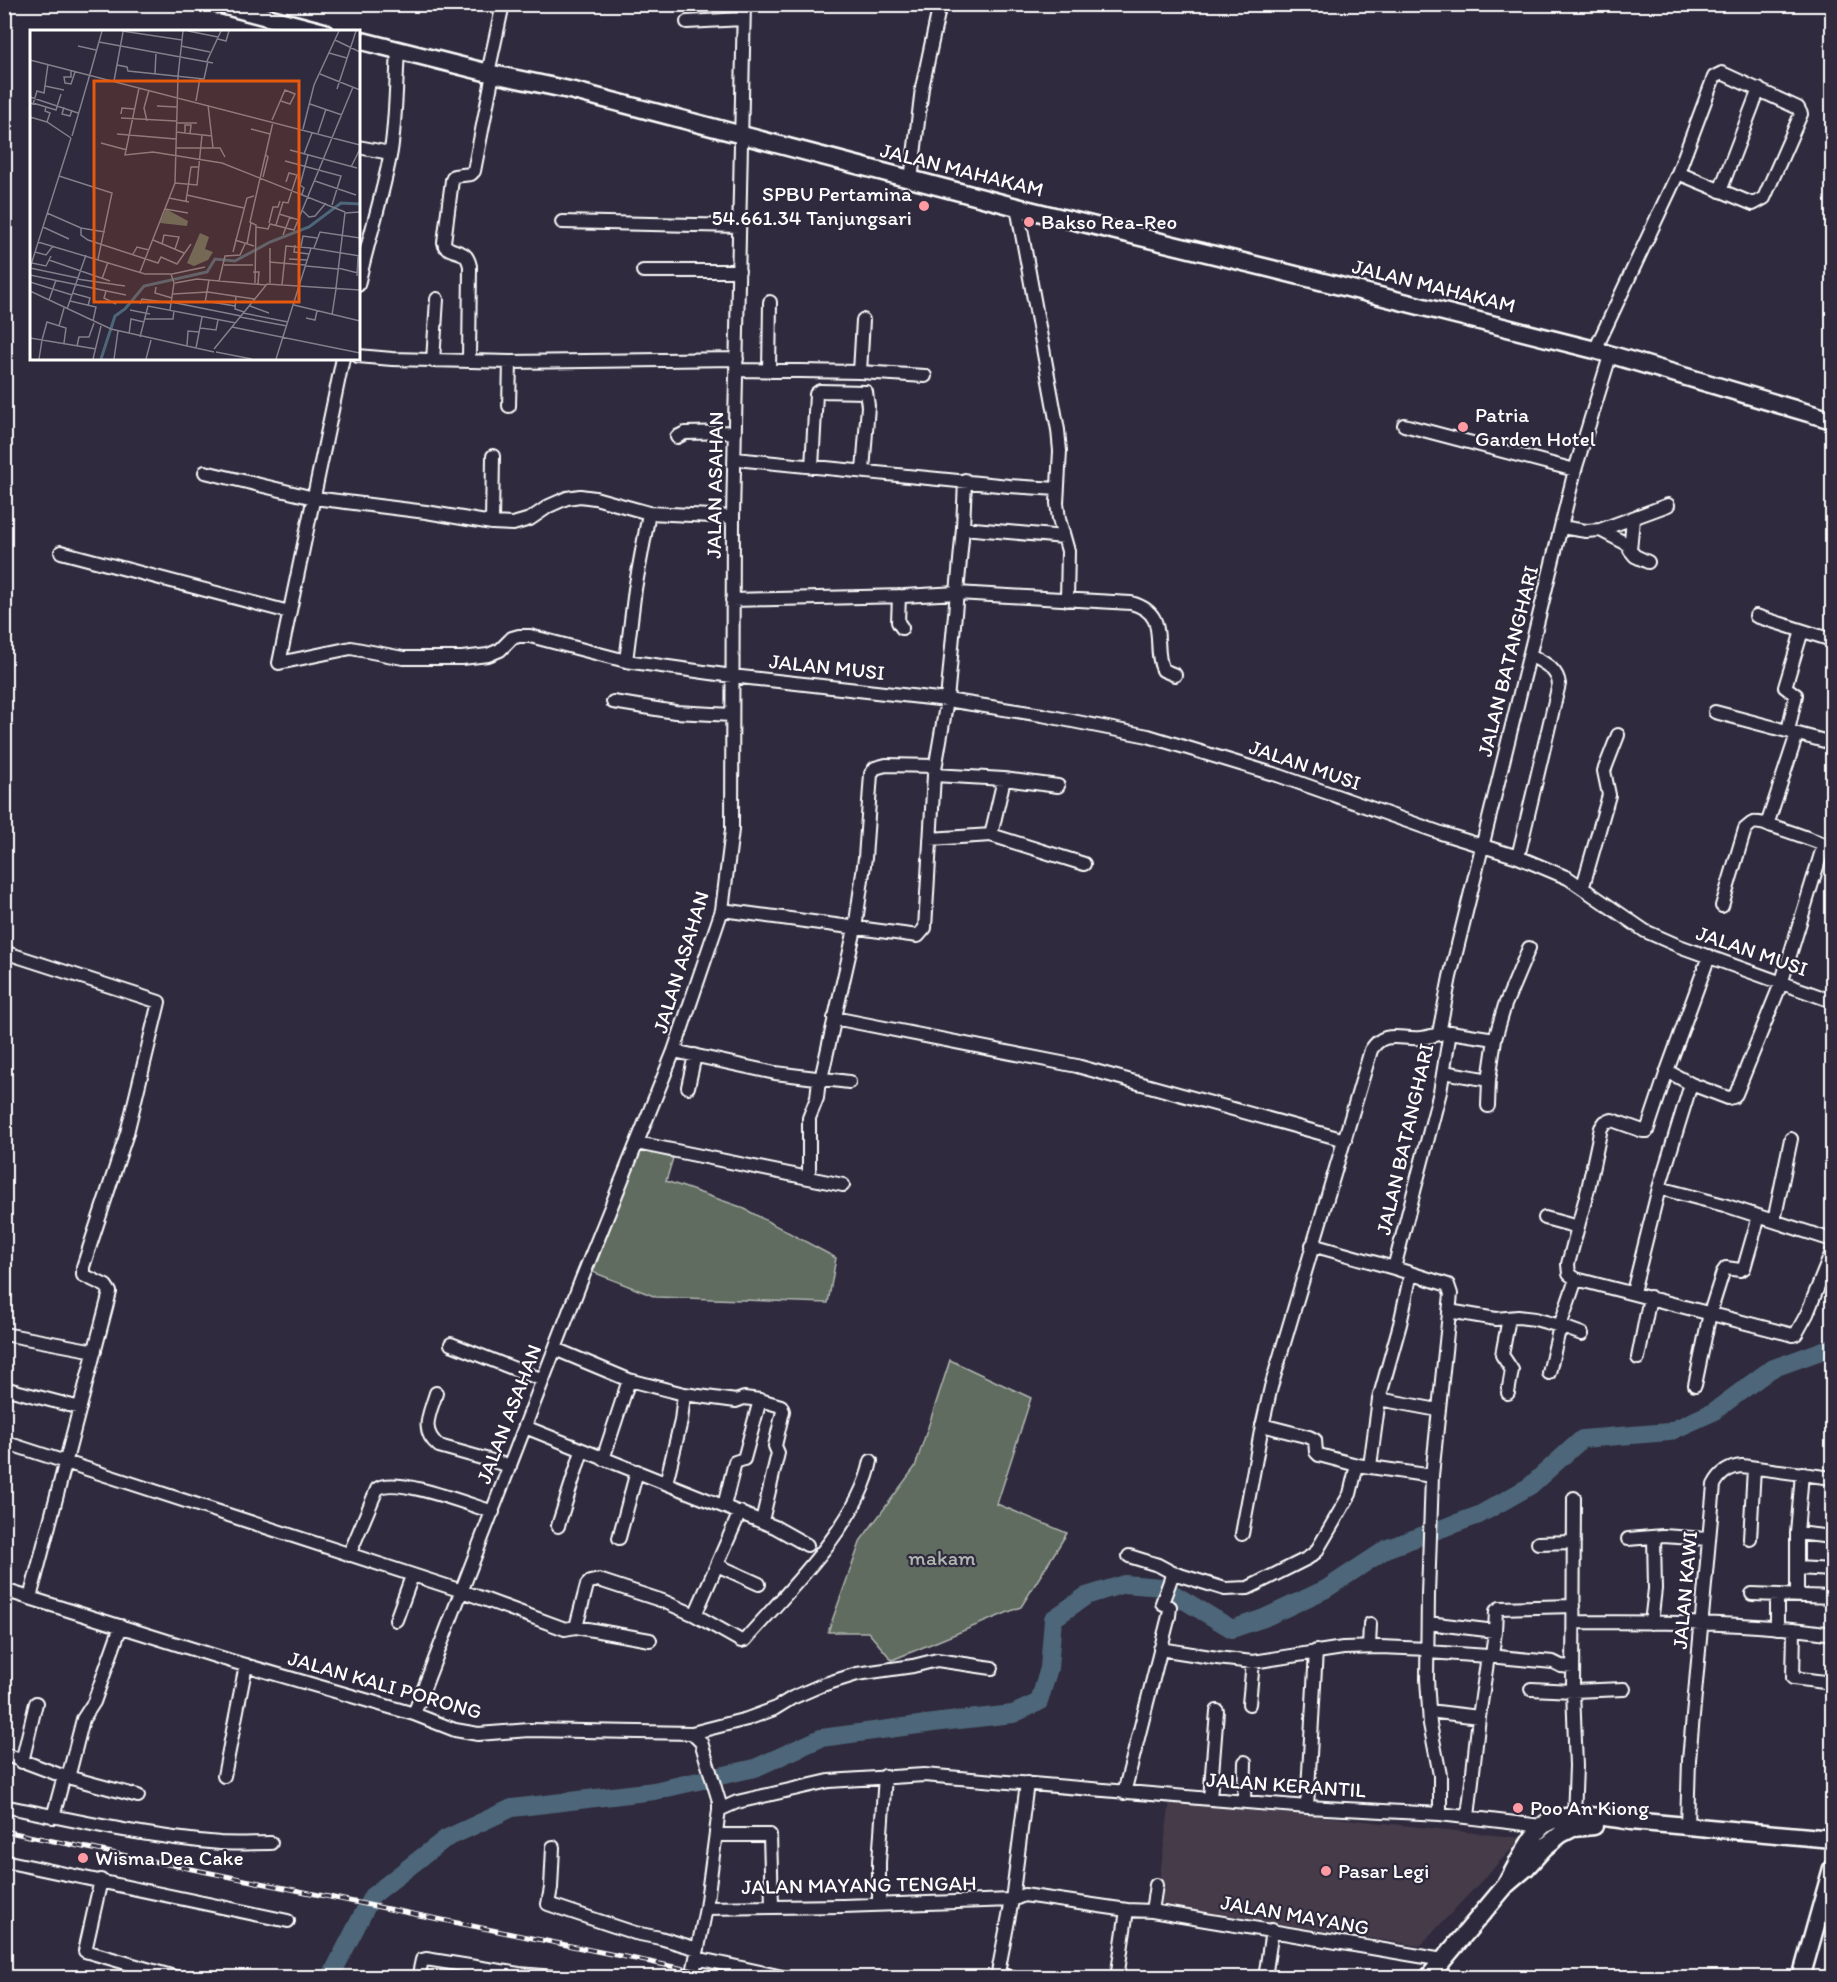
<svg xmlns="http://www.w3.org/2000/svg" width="1837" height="1982" viewBox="0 0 1837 1982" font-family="Itim,sans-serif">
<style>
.built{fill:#453a4a}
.green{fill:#616c61;stroke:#b0b6b0;stroke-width:1.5}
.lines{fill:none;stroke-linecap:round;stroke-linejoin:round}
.river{stroke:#4e6679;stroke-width:18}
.minor-casing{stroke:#fff;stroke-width:16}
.major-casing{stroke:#fff;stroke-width:21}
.minor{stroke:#2f2a3d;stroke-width:12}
.major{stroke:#2f2a3d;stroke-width:16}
.rail-casing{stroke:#fff;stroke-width:5}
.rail{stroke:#2f2a3d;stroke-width:3;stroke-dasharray:9;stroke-linecap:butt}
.poi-dot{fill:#ff9aa2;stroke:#2f2a3d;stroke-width:2}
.labels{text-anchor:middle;stroke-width:4.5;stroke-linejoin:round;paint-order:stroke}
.street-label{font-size:21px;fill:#fff;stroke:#2f2a3d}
.poi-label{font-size:21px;fill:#fff;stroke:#2f2a3d;text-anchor:start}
.park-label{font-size:21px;fill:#b0b6b0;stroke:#2f2a3d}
.inset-river{fill:none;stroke:#4e6679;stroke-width:3}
.inset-road{fill:none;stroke:#827f8b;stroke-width:1.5}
.view{fill:#e8590c;fill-opacity:0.15;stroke:#e8590c;stroke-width:3}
.inset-edge{fill:none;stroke:#fff;stroke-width:3}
</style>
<rect width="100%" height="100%" fill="#2f2a3d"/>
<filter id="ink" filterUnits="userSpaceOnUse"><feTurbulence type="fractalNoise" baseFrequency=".0167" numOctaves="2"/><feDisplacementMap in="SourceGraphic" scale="12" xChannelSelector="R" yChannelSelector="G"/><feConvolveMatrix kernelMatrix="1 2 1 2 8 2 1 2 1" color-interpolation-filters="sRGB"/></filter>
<g filter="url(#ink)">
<path class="built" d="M 1170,1800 L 1522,1838 L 1420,1946 L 1156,1904 Z"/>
<path class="green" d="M 640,1150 L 673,1158 L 666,1181 L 741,1207 L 836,1258 L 828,1303 L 656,1297 L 593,1272 Z
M 950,1360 L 1031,1398 L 997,1504 L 1067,1533 L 1021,1607 L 892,1660 L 868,1632 L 828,1632 L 861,1540 L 915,1467 Z"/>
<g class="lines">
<path class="river" d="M 330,1978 L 372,1896 L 445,1839 L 512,1808 L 654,1791 L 755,1768 L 821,1738 L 941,1722 L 1013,1714 L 1039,1702 L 1049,1668 L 1053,1619 L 1086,1596 L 1124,1584 L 1162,1587 L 1232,1629 L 1264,1618 L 1326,1589 L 1388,1548 L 1479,1515 L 1530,1486 L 1582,1439 L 1669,1432 L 1713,1412 L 1771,1369 L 1832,1347"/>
<defs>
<path id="minor" d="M 687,22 L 743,19
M 488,73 L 503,4
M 358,147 L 390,153
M 911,180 L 922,88 L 940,4
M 1720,191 L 1759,89
M 1017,207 L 1058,430 L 1060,451 L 1057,503 L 1059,519 L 1068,551 L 1067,600
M 562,222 L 739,226
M 643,271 L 739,271
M 358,285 C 368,240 383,196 391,151 C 396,118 396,83 398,50
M 1595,350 L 1678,173 L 1714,77 L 1722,73 L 1798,108 L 1801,114 L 1764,198 L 1753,204 L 1678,173
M 358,356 L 392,359 L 510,362 L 737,359
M 343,358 L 279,663 L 351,648 L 403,658 L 462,658 L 488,655 L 500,650 L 512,638 L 519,636 L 530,636 L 626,661 L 732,676 L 947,700 L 1042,715 L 1148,736 L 1280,776 L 1441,833 L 1518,857 L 1568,878 L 1645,931 L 1679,946 L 1832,1001
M 469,360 L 470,266 C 466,248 456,255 445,246 L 444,242 L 452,180 L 454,176 L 471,174 L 474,171 L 493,74
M 433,361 L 437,299
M 736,370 L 860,372 L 925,376
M 769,371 L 770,302
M 860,372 L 863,320
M 509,406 L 510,362
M 1404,425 L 1575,470
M 677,437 L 685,433 L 735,432
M 735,459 L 1009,486 L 1057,489
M 812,467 L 816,394 L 820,391 L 866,392 L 868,406 L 863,471
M 205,472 L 314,498 L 426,512 L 492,523 L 513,524 L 530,519 L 549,506 L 567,498 L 580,496 L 595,498 L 649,513 L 733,517
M 1633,519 L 1630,550 L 1635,556 L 1648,562
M 492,523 L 493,456
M 1561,527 L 1586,531 L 1600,530 L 1668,505
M 963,528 L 1064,537
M 1600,530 L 1629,545
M 61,552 L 289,612
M 899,596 L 898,622 L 902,628
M 732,600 L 904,596 L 957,593 L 1131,603 C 1171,614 1151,645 1163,670 L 1175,675
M 1756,616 L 1832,640
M 626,661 L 635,589 L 649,513
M 613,702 L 675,712 L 732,715
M 1715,712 L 1832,743
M 1788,731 L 1796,695 L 1785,687 L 1802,631
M 934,775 L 1004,779 L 1058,786
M 1767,825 L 1797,734
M 991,835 L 1004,779
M 930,839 L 991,835 L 1084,864
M 1518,857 L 1559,684 C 1557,668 1542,662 1530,655
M 1583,886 L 1609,795 L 1604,771 L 1618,735
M 722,910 L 918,936 L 925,928 L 934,775 L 947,700 L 963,528 L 965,480
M 4,952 L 159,1002 L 127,1133 L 83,1267 L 83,1275 L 106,1286 L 110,1292 L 30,1598
M 834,1018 L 1077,1066 L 1345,1140
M 1450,1032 L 1495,1039 L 1489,1080 L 1488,1106
M 1439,1033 L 1450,977 L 1575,470 L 1610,356
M 1495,1039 L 1505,1005 L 1529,948
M 674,1051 L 775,1073 L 849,1082
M 1444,1072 L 1489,1080
M 821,1079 L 855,929 L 865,858 L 871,774 L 875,768 L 886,765 L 935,766
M 1691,1084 L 1667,1071 L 1709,956
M 688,1087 L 695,1055
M 637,1143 L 843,1185
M 809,1178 L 809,1118 L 817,1098 L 819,1079
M 1659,1188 L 1724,1205 L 1832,1240
M 1545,1218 L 1578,1227
M 1774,1221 L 1791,1139
M 1312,1245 L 1394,1268
M 1576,1279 L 1569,1274 L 1568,1264 L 1588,1189 L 1601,1128 L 1605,1122 L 1612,1120 L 1643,1131 L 1647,1131 L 1667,1071
M 1633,1292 L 1659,1188 L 1691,1084 L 1728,1098 L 1733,1097 L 1736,1094 L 1782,981 L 1824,844 C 1812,840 1762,820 1753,823 C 1750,824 1748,827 1745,829 L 1722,906
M 1449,1311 L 1496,1319 L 1518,1317 L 1535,1319 L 1560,1326 L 1576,1279 L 1793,1335 L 1796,1334 L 1807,1314 L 1832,1252
M 4,1334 L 95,1351
M 451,1344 L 543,1380
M 555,1349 L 629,1380
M 1638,1358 L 1650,1297
M 1549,1373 L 1560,1326 L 1582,1334
M 1695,1385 L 1710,1313 L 1723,1272 L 1726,1268 L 1740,1270 L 1744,1268 L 1759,1216
M 4,1388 L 80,1408
M 436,1393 C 430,1414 419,1430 439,1446 L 510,1466
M 1508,1393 L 1512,1370 L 1502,1355 L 1509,1318
M 1379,1399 L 1438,1410
M 760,1400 L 781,1406 L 783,1411 L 775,1446 L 778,1453 L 762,1521
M 1262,1425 L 1309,1437 L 1315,1440 L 1316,1452 L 1319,1455 L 1357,1465 L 1432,1476
M 525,1427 L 775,1527 L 807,1545
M 4,1442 L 462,1591 L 565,1629 L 576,1627 L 587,1585 L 590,1582 L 599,1580 L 663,1601 L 695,1615 L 741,1641 L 745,1640 C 786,1593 859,1523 871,1461
M 603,1459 L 629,1380 L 684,1394 L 736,1401 L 744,1398 L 760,1400 L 744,1459 L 735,1462 L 724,1506
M 1370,1466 L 1379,1399 L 1400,1324 L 1411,1273
M 1802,1473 L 1797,1533 L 1832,1537
M 666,1483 L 681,1421 L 684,1394
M 558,1526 L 582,1451
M 1242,1534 L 1261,1431 L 1271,1387 L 1371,1050 C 1384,1029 1401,1040 1421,1038 C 1431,1037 1440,1033 1450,1032 L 1440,1092 L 1394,1268 L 1448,1285 L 1451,1294 L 1432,1476 L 1428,1595 L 1427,1679 L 1430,1724 L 1440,1775 L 1440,1814
M 619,1538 L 637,1471
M 1628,1539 L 1663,1536 L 1708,1539
M 1750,1539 L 1754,1468
M 1538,1543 L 1574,1542
M 349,1555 L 377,1489 C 394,1475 470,1505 493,1512
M 1129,1556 L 1158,1565 L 1173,1573
M 717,1565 L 759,1584
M 1797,1568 L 1832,1570
M 4,1590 L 231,1661 L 414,1714 L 455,1730 L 478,1734 L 529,1730 L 692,1733 L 701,1742 L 719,1801 L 719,1810 L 706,1908 L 692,1978
M 1752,1594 L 1832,1597
M 1797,1595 L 1797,1533
M 695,1615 L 740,1512
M 396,1620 L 412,1576
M 1574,1622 C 1659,1623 1747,1621 1832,1634
M 1428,1623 L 1495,1631 L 1496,1611 L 1500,1608 L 1574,1606
M 1651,1623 L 1655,1589 L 1654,1537
M 576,1627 L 650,1640
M 1777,1628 L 1777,1595
M 1794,1629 L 1793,1678 L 1832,1683
M 1369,1647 L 1370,1624
M 1160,1649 L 1217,1658 L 1253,1662 L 1343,1648 L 1380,1647 L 1428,1649
M 1428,1652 L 1488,1656 L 1479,1717
M 1488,1656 L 1553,1662 L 1561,1666 L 1573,1667
M 1492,1656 L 1495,1631
M 1531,1689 L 1573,1691 L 1624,1689
M 1249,1704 L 1253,1662
M 1429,1711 L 1479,1717 L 1468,1817
M 414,1714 L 581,1281 L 674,1051 L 722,910 L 732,830 L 733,517 L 744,4
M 692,1733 L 747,1719 L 774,1709 L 792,1698 L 822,1685 L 857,1674 L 913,1666 L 937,1660 L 992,1668
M 4,1754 L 60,1775 L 138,1796
M 22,1762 L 36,1703
M 224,1776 L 246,1665
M 68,1778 L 83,1719 L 94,1702 L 121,1626
M 1124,1793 L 1169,1616 L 1170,1607 L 1162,1603 L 1173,1573 L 1225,1589 L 1248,1588 L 1308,1558 L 1316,1552 L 1350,1494 L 1357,1465
M 1210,1799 L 1217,1711
M 1244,1802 L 1245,1762
M 4,1806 C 76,1821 147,1837 220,1843 C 237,1844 254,1843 271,1843
M 1307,1807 L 1316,1651
M 719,1810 L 737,1802 L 829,1781 L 924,1775 L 1307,1807 L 1440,1814 L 1542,1826
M 53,1817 L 64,1776
M 1574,1817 L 1576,1766 L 1573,1691 L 1574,1498
M 1687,1826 L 1689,1760 L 1714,1485 C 1720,1473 1729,1467 1742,1466 L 1832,1478
M 716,1835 L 770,1835 L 772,1906
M 553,1847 L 551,1888 L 548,1904 L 635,1933 L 660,1938 L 698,1949
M 4,1861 L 288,1921
M 101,1880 L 85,1951 L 178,1978
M 879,1904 L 879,1862 L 885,1776
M 706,1908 L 843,1906 L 1012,1900 L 1024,1895 L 1127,1910 L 1152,1911 L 1443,1960
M 1152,1911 L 1156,1885
M 696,1958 L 787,1978
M 998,1974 L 1017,1978
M 418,1978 L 422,1960 L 426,1959 L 519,1974 L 567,1978
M 997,1978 L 1012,1900 L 1027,1783
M 1117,1978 L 1127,1910
M 1265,1978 L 1272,1930"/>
<path id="major" d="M 218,4 L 324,32
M 358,40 L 493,74 L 574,91 L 1017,207 L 1268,268 L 1595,350 L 1832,420
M 1506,1885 C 1514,1870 1531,1835 1544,1825 C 1565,1810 1607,1817 1631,1821 L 1832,1839
M 1428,1978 L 1506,1885 L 1526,1868 L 1545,1847 L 1561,1834 L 1573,1828 L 1594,1826
M 1801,1978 L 1832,1868"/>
</defs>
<use href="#minor" class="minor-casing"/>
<use href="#major" class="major-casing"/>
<use href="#minor" class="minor"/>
<use href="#major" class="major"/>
<defs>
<path id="rail" d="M 4,1831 L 729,1978"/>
</defs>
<use href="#rail" class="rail-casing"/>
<use href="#rail" class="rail"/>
</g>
</g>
<g class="poi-dot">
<circle cx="924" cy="206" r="6"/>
<circle cx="1029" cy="222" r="6"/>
<circle cx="1463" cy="427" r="6"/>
<circle cx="1518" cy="1808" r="6"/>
<circle cx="83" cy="1858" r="6"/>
<circle cx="1326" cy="1871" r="6"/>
</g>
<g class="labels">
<g class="street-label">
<text transform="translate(962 170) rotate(14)" y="7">JALAN MAHAKAM</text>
<text transform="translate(1434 286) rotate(14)" y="7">JALAN MAHAKAM</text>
<text transform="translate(715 485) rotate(-89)" y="7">JALAN ASAHAN</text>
<text transform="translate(1508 661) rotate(-76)" y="7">JALAN BATANGHARI</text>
<text transform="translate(827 667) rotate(6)" y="7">JALAN MUSI</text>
<text transform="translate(1305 765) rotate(19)" y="7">JALAN MUSI</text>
<text transform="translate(1752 951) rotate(19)" y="7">JALAN MUSI</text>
<text transform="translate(681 962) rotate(-73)" y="7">JALAN ASAHAN</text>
<text transform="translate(1405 1139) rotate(-77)" y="7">JALAN BATANGHARI</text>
<text transform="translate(509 1414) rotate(-69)" y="7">JALAN ASAHAN</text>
<text transform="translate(1685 1590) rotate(-85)" y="7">JALAN KAWI</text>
<text transform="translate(385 1685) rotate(16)" y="7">JALAN KALI PORONG</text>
<text transform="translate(1286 1785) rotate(4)" y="7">JALAN KERANTIL</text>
<text transform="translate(859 1885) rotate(-1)" y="7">JALAN MAYANG TENGAH</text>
<text transform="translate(1295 1915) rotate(10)" y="7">JALAN MAYANG</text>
</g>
<g class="poi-label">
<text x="912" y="201" text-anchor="end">SPBU Pertamina<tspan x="912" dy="24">54.661.34 Tanjungsari</tspan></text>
<text x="1041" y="229">Bakso Rea-Reo</text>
<text x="1475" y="422">Patria<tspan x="1475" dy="24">Garden Hotel</tspan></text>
<text x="1530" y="1815">Poo An Kiong</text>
<text x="95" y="1865">Wisma Dea Cake</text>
<text x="1338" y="1878">Pasar Legi</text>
</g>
<g class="park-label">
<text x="942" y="1565">makam</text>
</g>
</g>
<g transform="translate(30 30)">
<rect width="330" height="330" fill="#2f2a3d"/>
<path d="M 136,179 L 158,191 L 157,196 L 130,193 ZM 170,203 L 179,207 L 175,219 L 183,222 L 178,230 L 164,236 L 157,233 Z" fill="#616c61"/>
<path class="inset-river" d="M 71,329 L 85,286 L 95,279 L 114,256 L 177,242 L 185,229 L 205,231 L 240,212 L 279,197 L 311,173 L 330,174"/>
<path class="inset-road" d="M 92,1 L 152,10M 158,1 L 188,7M 188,9 L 196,11 L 199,1M 305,10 L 330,22M 69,12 L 183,33M 48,16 L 66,20M 151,16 L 180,22M 299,23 L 317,28M 0,30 L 330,115M 177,31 L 191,1M 87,35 L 97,37 L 98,41 L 174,49 L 178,31M 41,41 L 41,47 L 34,47 L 35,53 L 41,54 L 45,42M 60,44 L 72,1M 125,44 L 126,22M 290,44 L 330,60M 84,51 L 93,2M 15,56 L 34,60M 109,58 L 95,125 L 123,122 L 192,133 L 315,182M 307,59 L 326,1M 0,67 L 48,83M 166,71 L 170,48M 0,73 L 3,74 L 7,61 L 14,63 L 18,34M 3,73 L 26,80 L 31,64M 280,74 L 312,85M 178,75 L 183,118M 127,76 L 147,77M 16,77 L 15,81 L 20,83 L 17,92M 34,77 L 32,84 L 40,86 L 42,80M 91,84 L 92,78 L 105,79M 0,87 L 17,92 L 41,108M 91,88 L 146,91M 242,90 L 255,60 L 265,64 L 260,74 L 251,71M 117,91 L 114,78 L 119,60M 146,93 L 167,93M 221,99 L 240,104M 273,99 L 284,55 L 309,1M 146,102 L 182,106M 155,103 L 155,95 L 161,95 L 160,104M 288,103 L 296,79M 87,104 L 146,109M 42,106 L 60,44M 71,113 L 97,120M 146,118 L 190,118 L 195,127M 260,120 L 327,138M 274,124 L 282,103M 255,131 L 311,146 L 302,175M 321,137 L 330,119M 29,146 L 82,163 L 68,229M 233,147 L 238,127 L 235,124M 285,151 L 326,165M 145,153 L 167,155 L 172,105M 272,164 L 274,158 L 270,155 L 278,125M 157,165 L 214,178M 139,168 L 159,172M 156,171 L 161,137 L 168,137M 135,179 L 158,183M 273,181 L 279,187 L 285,186 L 296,173M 17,183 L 51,198 L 75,202M 249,184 L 269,190M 239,193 L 243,177 L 248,177 L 250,171M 246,195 L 253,172 L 258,173 L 267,145 L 259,143 L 256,152M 13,197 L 39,209M 226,197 L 238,199 L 240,194 L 264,200 L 323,57M 51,198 L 51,205 L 58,210 L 128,233 L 131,227 L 147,234 L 161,214M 253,205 L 260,187M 123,210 L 154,223M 205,210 L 224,216M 8,212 L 115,244 L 141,244 L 144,253 L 140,280M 132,214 L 134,205 L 149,207 L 145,219M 217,214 L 221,193M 265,215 L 264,222 L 279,224M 271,216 L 273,206 L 287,208M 284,218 L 290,202 L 330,208M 5,222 L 16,225 L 23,216M 203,222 L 217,168 L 224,166M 103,224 L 107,217 L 119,220M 259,229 L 277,230M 19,230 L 80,251M 239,232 L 275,235M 2,233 L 16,236 L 21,226M 194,235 L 223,235M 276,236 L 308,239M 0,238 L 48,248M 0,238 L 41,108M 308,238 L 328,243M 110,242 L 145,153 L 148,46 L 153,1M 223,242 L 229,242 L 228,254M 142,244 L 175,237M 0,245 L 96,265M 327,246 L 328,226M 47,249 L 95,256M 72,249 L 78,232M 189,251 L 195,226 L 210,225 L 215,214M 0,252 L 42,265M 145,253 L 167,249 L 236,255M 225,253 L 226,195 L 220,192 L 243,92M 240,253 L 240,218M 252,255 L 256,216 L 281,218M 126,257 L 125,263 L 142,268M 306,258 L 315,183 L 330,182M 0,261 L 81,299 L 184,322M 76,261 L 74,268 L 86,274M 42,263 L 60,268 L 58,276M 143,264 L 178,262 L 224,269M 206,266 L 205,279 L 214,282M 19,270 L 26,250M 40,271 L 66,277 L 63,291M 175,271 L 205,276M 141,272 L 211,286M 175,273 L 179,250M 110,274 L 112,269 L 141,273M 264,275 L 330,291M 220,276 L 239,283M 37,279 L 56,225M 100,280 L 120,284M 213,283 L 258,292M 302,285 L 306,259M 210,287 L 257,296M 276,288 L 285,290 L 287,281M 115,289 L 143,289 L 144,281M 29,296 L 34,278M 202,297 L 330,323M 170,298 L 186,300 L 188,290M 99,304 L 101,289 L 114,292M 110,307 L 118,276 L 206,293M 0,308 L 66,319M 12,310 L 17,292 L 36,298 L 34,313M 47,316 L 49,307 L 59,307 L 64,293M 157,316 L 158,301 L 169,302M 166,318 L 172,287M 184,319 L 237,254 L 330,260M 186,322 L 222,329M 9,329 L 12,310M 63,329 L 71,296M 84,329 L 88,301M 116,329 L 121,310M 246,329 L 281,218 L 330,226"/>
<path class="view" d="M 64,51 L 269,51 L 269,272 L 64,272 Z"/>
<rect width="330" height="330" class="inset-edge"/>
</g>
<rect width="1837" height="1982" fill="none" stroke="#2f2a3d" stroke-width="24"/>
<rect x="12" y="12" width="1813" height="1958" fill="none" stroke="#fff" stroke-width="2" filter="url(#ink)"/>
</svg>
